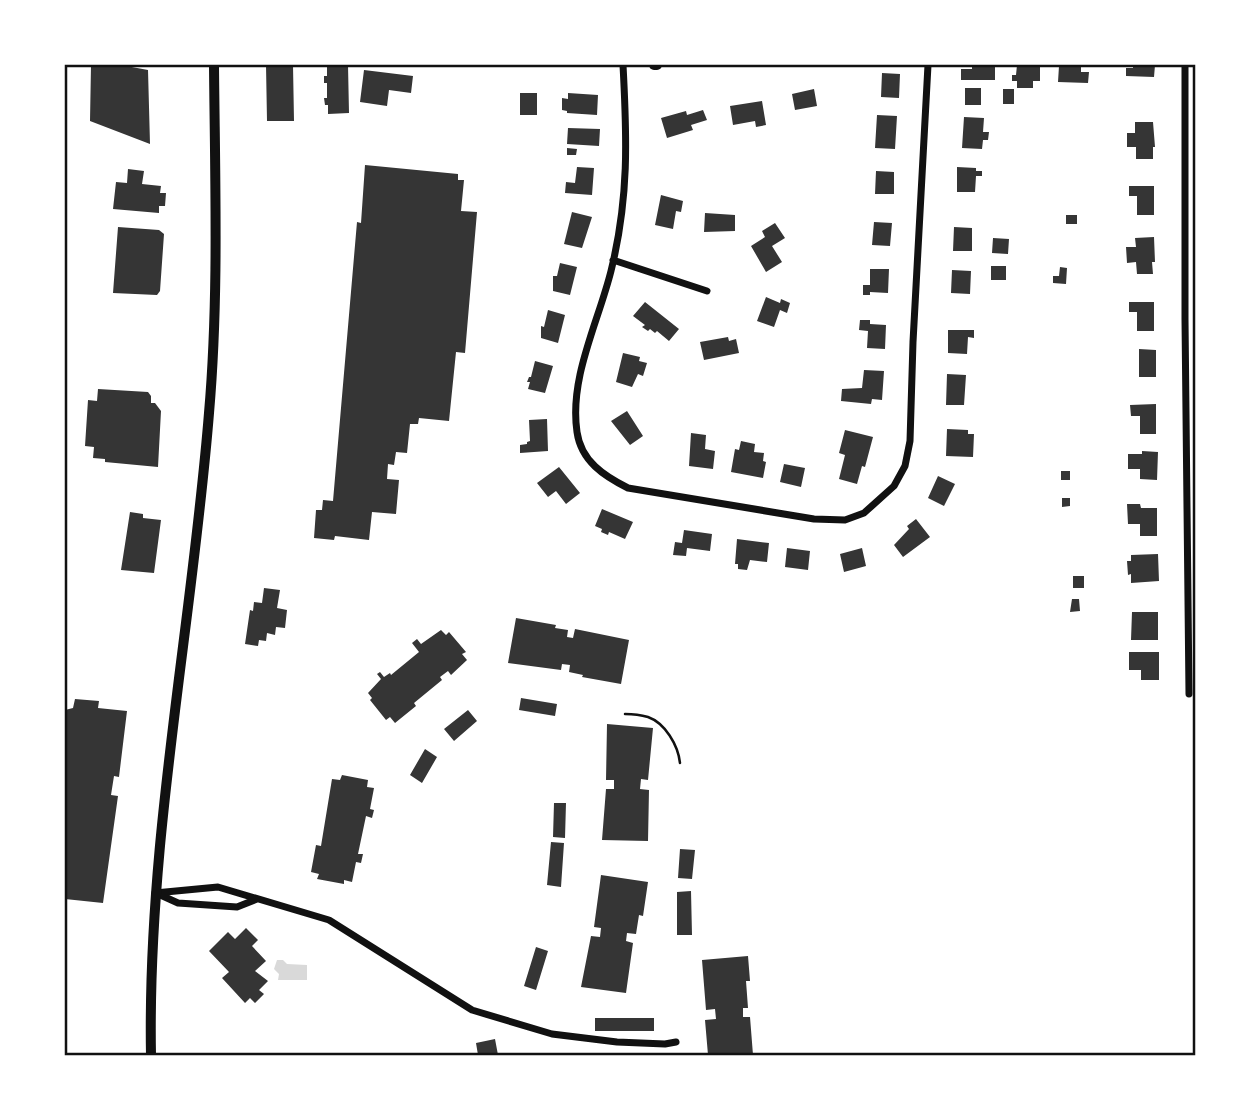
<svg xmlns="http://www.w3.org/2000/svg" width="1260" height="1120" viewBox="0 0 1260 1120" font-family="Overpass,sans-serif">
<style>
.water{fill:#d9d9d9}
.building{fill:#353535}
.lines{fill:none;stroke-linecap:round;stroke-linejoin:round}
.path{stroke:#111;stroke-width:2.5}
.minor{stroke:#111;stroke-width:7}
.secondary{stroke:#111;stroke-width:10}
.primary{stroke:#111;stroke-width:10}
.neatline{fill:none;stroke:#111;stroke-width:2.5}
</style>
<rect width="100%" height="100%" fill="#fff"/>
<path class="water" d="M 277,960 L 283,960 L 287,964 L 307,965 L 307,980 L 278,980 L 279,974 L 274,969 Z"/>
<path class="building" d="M 91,65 L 121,65 L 148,70 L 150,144 L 90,121 Z
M 266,65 L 293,65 L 294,121 L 267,121 Z
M 348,65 L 349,113 L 328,114 L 328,105 L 325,105 L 324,98 L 327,98 L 327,83 L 324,83 L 324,76 L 327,76 L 327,66 Z
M 972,65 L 995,65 L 995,80 L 961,80 L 961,69 L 972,69 Z
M 1017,65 L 1040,65 L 1040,81 L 1033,81 L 1033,88 L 1017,88 L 1017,81 L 1012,81 L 1012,75 L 1016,75 Z
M 1133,65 L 1155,65 L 1154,77 L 1126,76 L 1126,68 L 1133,68 Z
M 1059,66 L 1081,67 L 1081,72 L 1089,72 L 1088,83 L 1058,82 Z
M 364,70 L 413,76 L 411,93 L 389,90 L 387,106 L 360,102 Z
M 882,73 L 900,74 L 899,98 L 881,97 Z
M 965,88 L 981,88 L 981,105 L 965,105 Z
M 814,89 L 817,106 L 795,110 L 792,94 Z
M 1003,89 L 1014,89 L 1014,104 L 1003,104 Z
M 520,93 L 537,93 L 537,115 L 520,115 Z
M 568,93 L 598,95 L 597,115 L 567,113 L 567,111 L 562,110 L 562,98 L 568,99 Z
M 762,101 L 766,125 L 756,127 L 755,121 L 733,125 L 730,106 Z
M 703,110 L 707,120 L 691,125 L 693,130 L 667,138 L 661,118 L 686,111 L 687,115 Z
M 877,115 L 897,116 L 895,149 L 875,148 Z
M 964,117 L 984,118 L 983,132 L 989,132 L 988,140 L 983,140 L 982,149 L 962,148 Z
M 1135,122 L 1153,122 L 1155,147 L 1153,147 L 1153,159 L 1136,159 L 1136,147 L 1127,147 L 1127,133 L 1135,133 Z
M 568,128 L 600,129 L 599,146 L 567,144 Z
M 567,148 L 577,149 L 576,155 L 567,155 Z
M 365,165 L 458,174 L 458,180 L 464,180 L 461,211 L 477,212 L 465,353 L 456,352 L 449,421 L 419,418 L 418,424 L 410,424 L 407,453 L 396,452 L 394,465 L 388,464 L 387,479 L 399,480 L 396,514 L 372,512 L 369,540 L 335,536 L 334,540 L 314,538 L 316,510 L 322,510 L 323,500 L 333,501 L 357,222 L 361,223 Z
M 577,167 L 594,168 L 592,195 L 565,193 L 566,182 L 575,183 Z
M 957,167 L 976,168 L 976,171 L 982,171 L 982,176 L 976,176 L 975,192 L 957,192 Z
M 128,169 L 144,171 L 142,184 L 161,186 L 160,193 L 166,193 L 165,206 L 159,206 L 159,213 L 113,209 L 116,182 L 127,183 Z
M 876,171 L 894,172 L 894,194 L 875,194 Z
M 1129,186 L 1154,186 L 1154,215 L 1137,215 L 1137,196 L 1129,196 Z
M 661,195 L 683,201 L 681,212 L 676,211 L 673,229 L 655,225 Z
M 572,212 L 592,217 L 582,248 L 564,244 Z
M 705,213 L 735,215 L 735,231 L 704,232 Z
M 1066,215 L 1077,215 L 1077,224 L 1066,224 Z
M 874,222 L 892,223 L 890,246 L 872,245 Z
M 775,223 L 785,238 L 772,246 L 782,262 L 766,272 L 751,246 L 765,237 L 762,231 Z
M 118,227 L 159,230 L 164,234 L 160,291 L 157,295 L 113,293 Z
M 954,227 L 972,228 L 972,251 L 953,251 Z
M 1154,237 L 1155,262 L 1152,262 L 1153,274 L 1137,274 L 1136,262 L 1127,263 L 1126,247 L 1136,247 L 1135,238 Z
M 993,238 L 1009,239 L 1008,254 L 992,253 Z
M 560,263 L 577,267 L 570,295 L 553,291 L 553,276 L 557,276 Z
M 991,266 L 1006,266 L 1006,280 L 991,280 Z
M 1060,267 L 1067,268 L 1066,284 L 1053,283 L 1053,276 L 1059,276 Z
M 870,269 L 889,269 L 888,293 L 870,292 L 870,295 L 863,295 L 863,285 L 870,285 Z
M 952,270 L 971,271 L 970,294 L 951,293 Z
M 766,297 L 780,303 L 781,299 L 790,303 L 787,313 L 780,310 L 774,327 L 757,321 Z
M 645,302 L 679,329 L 669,341 L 657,331 L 655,333 L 650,329 L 648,331 L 642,327 L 645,325 L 633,316 Z
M 1129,302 L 1154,302 L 1154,331 L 1137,331 L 1137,312 L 1129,312 Z
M 548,310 L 565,315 L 558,343 L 541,338 L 541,326 L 544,327 Z
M 860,320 L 870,320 L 870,324 L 886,325 L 885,349 L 867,348 L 868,331 L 859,330 Z
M 948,330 L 974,330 L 974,338 L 968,337 L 967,354 L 948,353 Z
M 728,337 L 729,341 L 736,339 L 739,353 L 704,360 L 700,342 Z
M 1139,349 L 1156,350 L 1156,377 L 1139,377 Z
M 623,353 L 640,357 L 639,361 L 647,363 L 643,376 L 638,374 L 632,387 L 616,382 Z
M 535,361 L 553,366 L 545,393 L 528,389 L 530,382 L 527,382 L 529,377 L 531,377 Z
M 864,370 L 884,371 L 882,400 L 872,399 L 871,404 L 841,401 L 842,389 L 862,388 Z
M 947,374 L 966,375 L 964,405 L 946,405 Z
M 98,389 L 148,392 L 151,396 L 151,403 L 155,403 L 161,411 L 158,467 L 105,462 L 105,459 L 93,458 L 94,447 L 85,446 L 88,400 L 97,401 Z
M 1156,404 L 1156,434 L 1140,434 L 1140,416 L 1131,416 L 1130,405 Z
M 627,411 L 643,436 L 630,445 L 611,421 Z
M 547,419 L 548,451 L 520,453 L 520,445 L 527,444 L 527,442 L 530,441 L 529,420 Z
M 947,429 L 968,430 L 968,434 L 974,434 L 973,457 L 946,456 Z
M 845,430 L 873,437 L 865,467 L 862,466 L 857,484 L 839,479 L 845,455 L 839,453 Z
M 691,433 L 706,435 L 705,449 L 715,451 L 713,469 L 689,466 Z
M 741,441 L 755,444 L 754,452 L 764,453 L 763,461 L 766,462 L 763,478 L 731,472 L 735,449 L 739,450 Z
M 1142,451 L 1158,452 L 1157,480 L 1140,479 L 1140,469 L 1128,469 L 1128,454 L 1142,454 Z
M 784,464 L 805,468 L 801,487 L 780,482 Z
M 559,467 L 580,493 L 566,504 L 556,491 L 548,497 L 537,483 Z
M 1061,471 L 1070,471 L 1070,480 L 1061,480 Z
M 938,476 L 955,484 L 944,506 L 928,498 Z
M 1062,498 L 1070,498 L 1070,506 L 1062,507 Z
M 1127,504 L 1140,504 L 1141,508 L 1157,508 L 1157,536 L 1140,536 L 1140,524 L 1128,524 Z
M 602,509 L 633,522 L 625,539 L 609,532 L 608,535 L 601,532 L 602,529 L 595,526 Z
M 130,512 L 143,514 L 143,518 L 161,520 L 154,573 L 121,570 Z
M 916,519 L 930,537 L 903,557 L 894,545 L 909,529 L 907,526 Z
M 684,530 L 712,534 L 710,551 L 687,548 L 686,556 L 673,555 L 675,542 L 682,543 Z
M 737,539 L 769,543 L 767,562 L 750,560 L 747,570 L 738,569 L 738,564 L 735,564 Z
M 787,548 L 810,551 L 808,570 L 785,567 Z
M 862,548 L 866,566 L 844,572 L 840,554 Z
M 1158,554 L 1159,581 L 1131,583 L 1131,574 L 1128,575 L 1127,561 L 1131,561 L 1131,555 Z
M 1073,576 L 1084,576 L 1084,588 L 1073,588 Z
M 264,588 L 280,590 L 277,608 L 287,610 L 285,628 L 276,627 L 275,635 L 267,633 L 266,641 L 259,640 L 258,646 L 245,644 L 250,610 L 253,611 L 254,602 L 262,603 Z
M 1072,599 L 1079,599 L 1080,611 L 1070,612 Z
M 1132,612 L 1158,612 L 1158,640 L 1131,640 Z
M 516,618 L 556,625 L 555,628 L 568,630 L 567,637 L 573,638 L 575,629 L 629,640 L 621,684 L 582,677 L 583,675 L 569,672 L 570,665 L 562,664 L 561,670 L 508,663 Z
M 441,630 L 446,635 L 449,632 L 466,652 L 462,654 L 467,660 L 451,675 L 448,671 L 440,677 L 442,680 L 414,703 L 416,706 L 395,723 L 390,717 L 386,720 L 370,700 L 372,698 L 368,693 L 381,679 L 377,674 L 380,672 L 384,677 L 390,673 L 391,675 L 419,652 L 412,643 L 417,639 L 421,644 Z
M 1129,652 L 1159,652 L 1159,680 L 1141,680 L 1141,670 L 1129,670 Z
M 521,698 L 557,704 L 555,716 L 519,710 Z
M 75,699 L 99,701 L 98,708 L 127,711 L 119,777 L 114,776 L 111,795 L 118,796 L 103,903 L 65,899 L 65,710 L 73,708 Z
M 468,710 L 477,721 L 454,741 L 444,729 Z
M 607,724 L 653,728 L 648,780 L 641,779 L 640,789 L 649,790 L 648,841 L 602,840 L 606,789 L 614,789 L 614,780 L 606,780 Z
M 425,749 L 437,757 L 422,783 L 410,775 Z
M 342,775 L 368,780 L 367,787 L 374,788 L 370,809 L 374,810 L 372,818 L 366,816 L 358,854 L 363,854 L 361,863 L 356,862 L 352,882 L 344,880 L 344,884 L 317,879 L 319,874 L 311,872 L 316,845 L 321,846 L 332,779 L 340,780 Z
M 554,803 L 566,803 L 565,838 L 553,837 Z
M 551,842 L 564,843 L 561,887 L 547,885 Z
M 680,849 L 695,850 L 692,879 L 678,878 Z
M 601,875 L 648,882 L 643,916 L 639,915 L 636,934 L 627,933 L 626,941 L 633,943 L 626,993 L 581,987 L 591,936 L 600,937 L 601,928 L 594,927 Z
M 691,891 L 692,935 L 677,935 L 677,892 Z
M 246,928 L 258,940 L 252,946 L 266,961 L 255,971 L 268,981 L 259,990 L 264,994 L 255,1003 L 250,998 L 245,1003 L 222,978 L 229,972 L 209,951 L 228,932 L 235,939 Z
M 536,947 L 548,951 L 536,990 L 524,986 Z
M 748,956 L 750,981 L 746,981 L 748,1008 L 743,1008 L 743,1017 L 750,1017 L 753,1055 L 708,1055 L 705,1020 L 716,1019 L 715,1009 L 706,1010 L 702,960 Z
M 595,1018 L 654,1018 L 654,1031 L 595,1031 Z
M 495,1039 L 498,1055 L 478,1055 L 476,1043 Z"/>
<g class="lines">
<path class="path" d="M 625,714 C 632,714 641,715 648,717 C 665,723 678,745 680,763"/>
<path class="minor" d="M 623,65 C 627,139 629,198 611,271 C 598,323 569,378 577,432 C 581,461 604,476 628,488 L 814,519 L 845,520 L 864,513 L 894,486 L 905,466 L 910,441 L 913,342 L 928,65
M 1185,65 L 1185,319 L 1189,694
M 613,260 L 707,291
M 155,893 L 218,887 L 329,920 L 472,1010 L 552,1034 L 617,1042 L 665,1044 L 676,1042
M 156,893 L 178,903 L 237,907 L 257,899"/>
<path class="secondary" d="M 654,65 L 657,65"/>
<path class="primary" d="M 151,1055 C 147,840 192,627 209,413 C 219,297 215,181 214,65"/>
</g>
<rect width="1260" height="1120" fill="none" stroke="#ffffff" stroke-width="133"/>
<rect x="66" y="66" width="1128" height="988" class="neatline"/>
</svg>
